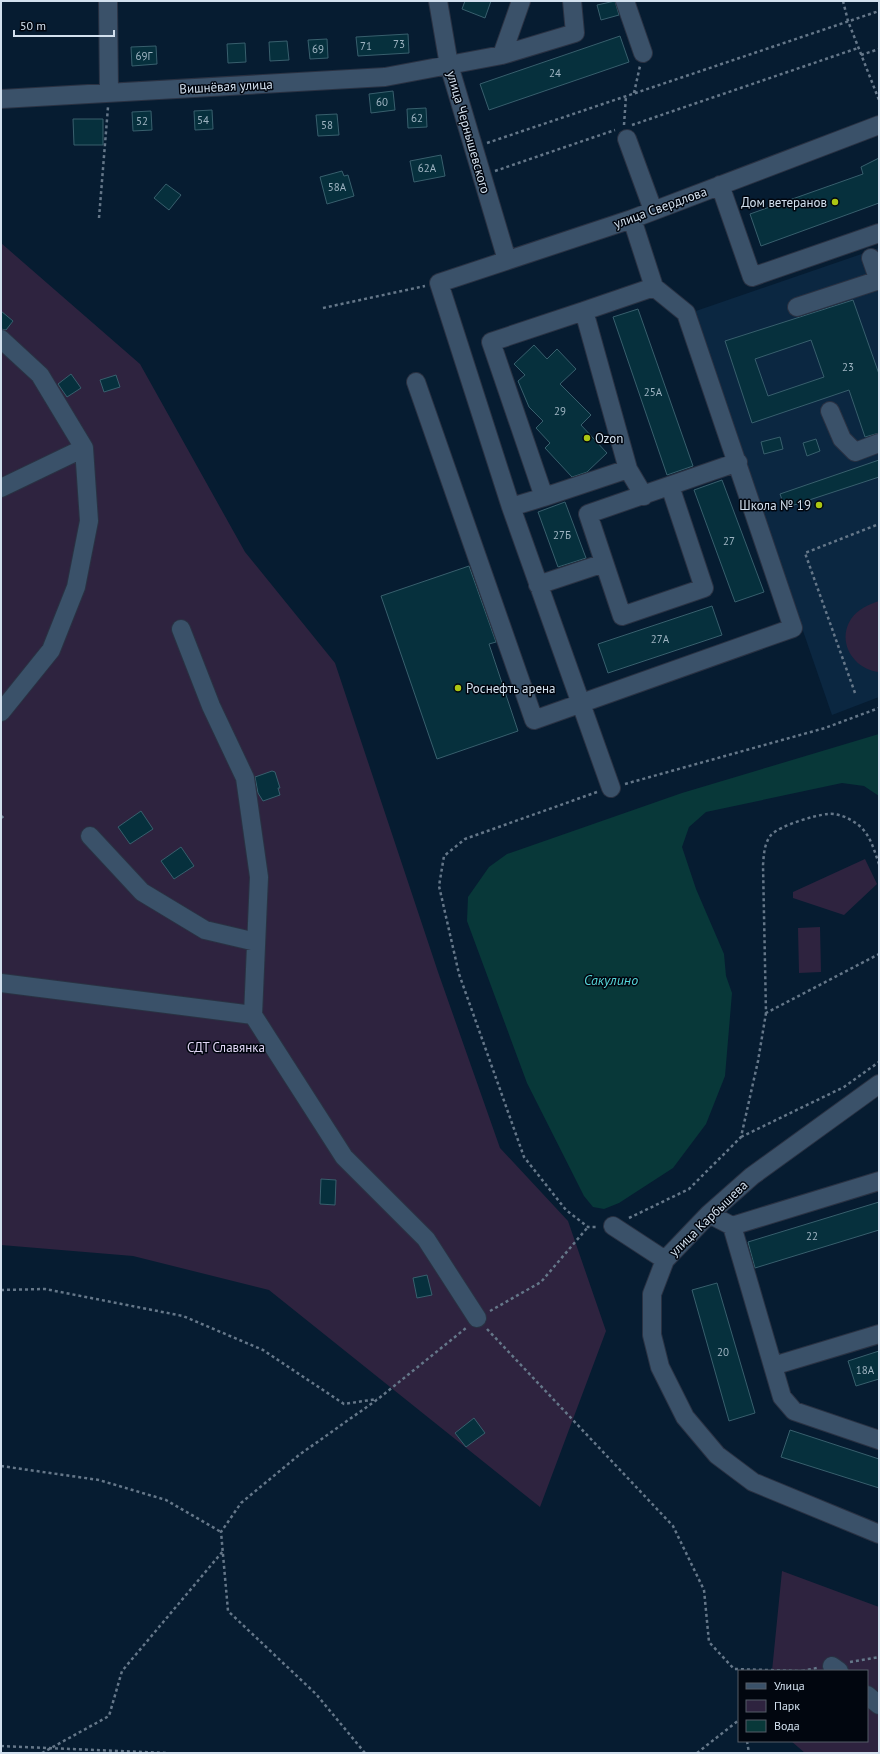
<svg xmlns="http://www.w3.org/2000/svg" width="880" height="1754" viewBox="0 0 880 1754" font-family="'PT Sans',sans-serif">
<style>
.built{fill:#0b2741}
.green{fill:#2e233f}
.water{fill:#083839}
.building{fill:#06303d;stroke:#385f6d;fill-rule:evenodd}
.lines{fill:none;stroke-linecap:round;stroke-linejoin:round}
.minor-casing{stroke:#2a3243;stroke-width:20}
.path{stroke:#657789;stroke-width:2.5;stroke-dasharray:3 3;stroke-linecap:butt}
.minor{stroke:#3a5169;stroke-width:18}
.poi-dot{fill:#acc613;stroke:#01060f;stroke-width:1.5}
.labels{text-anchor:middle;stroke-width:3;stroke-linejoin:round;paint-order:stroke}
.number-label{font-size:11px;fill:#9fb4c2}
.street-label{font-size:13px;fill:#d2e0ee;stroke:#01060f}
.poi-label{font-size:13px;fill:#d2e0ee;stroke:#01060f;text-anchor:end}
.park-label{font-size:13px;fill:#e2d7f6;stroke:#01060f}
.water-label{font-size:14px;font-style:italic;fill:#56d5d8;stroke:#01060f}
</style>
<rect width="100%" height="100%" fill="#061c31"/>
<path class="built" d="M 879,248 L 879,697 L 832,715 L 693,312 Z"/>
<path class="green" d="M 1,243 L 140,364 L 245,552 L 335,663 L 438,972 L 500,1148 L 568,1221 L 606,1331 L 540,1507 L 269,1290 L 133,1256 L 1,1245 Z
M 879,601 L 879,672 C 854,670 836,642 851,619 C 858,609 868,605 879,601 Z
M 865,859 L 877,884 L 844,915 L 793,898 L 793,892 Z
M 820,927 L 821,972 L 799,973 L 798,928 Z
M 782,1571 L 879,1607 L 879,1753 L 805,1753 L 791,1741 L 867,1741 L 867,1671 L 772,1671 Z"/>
<path class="water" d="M 879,734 L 879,796 L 864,786 L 842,783 L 706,812 L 689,827 L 682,847 L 696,889 L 724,954 L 726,976 L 732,993 L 725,1076 L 706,1124 L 673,1168 L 619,1203 L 604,1209 L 593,1207 L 584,1196 L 527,1083 L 467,921 L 468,897 L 489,867 L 507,854 L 682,793 Z"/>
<path class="building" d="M 465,1 L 491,1 L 485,18 L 462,9 Z
M 615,1 L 619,15 L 601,20 L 597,5 Z
M 408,34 L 409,53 L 358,56 L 356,37 Z
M 620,36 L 629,62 L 489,110 L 480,84 Z
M 327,39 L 328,58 L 310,59 L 308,40 Z
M 287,41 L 289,60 L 270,61 L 269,42 Z
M 245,43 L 246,62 L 228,63 L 227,44 Z
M 156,46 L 157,64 L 132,66 L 131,47 Z
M 393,91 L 395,110 L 371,113 L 369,94 Z
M 426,108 L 427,127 L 408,128 L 407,109 Z
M 212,110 L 213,129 L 195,130 L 194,111 Z
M 151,111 L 152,130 L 133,131 L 132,112 Z
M 337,114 L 339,135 L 318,136 L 316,115 Z
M 73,119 L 103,119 L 103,145 L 74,145 Z
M 441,155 L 445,176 L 414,182 L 410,161 Z
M 879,158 L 879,203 L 761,246 L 750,214 L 863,174 L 861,167 Z
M 342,171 L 344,176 L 348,175 L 354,196 L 327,204 L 320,177 Z
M 166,184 L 181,195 L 169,210 L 154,198 Z
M 853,300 L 879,374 L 879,433 L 865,437 L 849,390 L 752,423 L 725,341 ZM 811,340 L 824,377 L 768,396 L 755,359 Z
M 638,309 L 693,466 L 667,475 L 613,317 Z
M 1,311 L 13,321 L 6,330 L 1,329 Z
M 534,345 L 547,359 L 557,349 L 576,369 L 560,384 L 591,415 L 581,425 L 607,453 L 587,472 L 572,477 L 545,448 L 550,443 L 536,428 L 543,421 L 529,407 L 518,381 L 525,375 L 514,364 Z
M 71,374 L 81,388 L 67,397 L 58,384 Z
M 116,375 L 120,387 L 104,392 L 100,380 Z
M 780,437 L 783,449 L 764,454 L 761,442 Z
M 816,439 L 820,451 L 807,456 L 803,443 Z
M 879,460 L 879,477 L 785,508 L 780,494 Z
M 722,480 L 764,592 L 735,602 L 694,490 Z
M 565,502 L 586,558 L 558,567 L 538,512 Z
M 469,566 L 496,642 L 489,644 L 518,731 L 437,759 L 381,596 Z
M 712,606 L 722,635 L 608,673 L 598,644 Z
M 272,771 L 275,772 L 280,788 L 278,788 L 280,795 L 263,801 L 258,793 L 255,777 Z
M 141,811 L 153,829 L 130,844 L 118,827 Z
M 181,847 L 194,866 L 174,879 L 161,861 Z
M 321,1179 L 336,1180 L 335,1205 L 320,1204 Z
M 879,1202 L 879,1230 L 755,1268 L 748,1242 Z
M 427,1275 L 432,1295 L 417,1298 L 413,1278 Z
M 717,1283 L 755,1413 L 729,1421 L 692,1290 Z
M 879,1351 L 879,1379 L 856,1386 L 848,1361 Z
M 474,1418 L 485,1433 L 466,1447 L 455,1433 Z
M 790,1430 L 879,1459 L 879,1488 L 781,1457 Z"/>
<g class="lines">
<defs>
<path id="minor" d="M 108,1 L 109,92
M 438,1 L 449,65 L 507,260
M 625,1 L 643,53
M 502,55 L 521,1
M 1,99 L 385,77 L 502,55 L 575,33 L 572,1
M 627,139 L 653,210
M 720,185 L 752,277 L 879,233
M 632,219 L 654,287 L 584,311 L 628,469 L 644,496
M 871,258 L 879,281
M 797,307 L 879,280
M 584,311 L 491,342 L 544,497 L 628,469
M 1,339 L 40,375 L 84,448 L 89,521 L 76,587 L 51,650 L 1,712
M 416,382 L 534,720 L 793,628 L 686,313 L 654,287
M 830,411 L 842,439 L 855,452 L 879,443
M 670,486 L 704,588 L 622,616 L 588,514 L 738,462
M 1,488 L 84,448
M 511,507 L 544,497
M 538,585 L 604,563
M 181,629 L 211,706 L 245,778 L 259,877 L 253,1015
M 611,788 L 511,507 L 439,283 L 632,219 L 879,125
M 90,836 L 142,892 L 205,930 L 256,942
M 1,983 L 253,1015 L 344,1157 L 426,1239 L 477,1318
M 879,1084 L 752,1176 L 709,1214 L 665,1260 L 652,1294 L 652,1335 L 660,1367 L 685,1417 L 717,1455 L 753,1482 L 879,1534
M 709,1214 L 732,1226 L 782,1397 L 794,1411 L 879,1440
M 613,1226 L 665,1260
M 732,1226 L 879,1181
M 773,1366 L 879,1334
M 832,1666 L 839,1671
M 867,1695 L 879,1705"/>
</defs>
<use href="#minor" class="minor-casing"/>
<path class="path" d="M 843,1 L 848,21 L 879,100
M 861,55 L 879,49
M 634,93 L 640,66
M 624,125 L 626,96
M 632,125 L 858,48
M 487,143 L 879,11
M 495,171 L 615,130
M 99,218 L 108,107
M 323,308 L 425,286
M 855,693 L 805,553 L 879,524
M 625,784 L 825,728 L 879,708
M 597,792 L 465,839 L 444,856 L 439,886 L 459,974 L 524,1157 L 566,1210 L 588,1227 L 598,1227
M 1,818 L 5,815
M 879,864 C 874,850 870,833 857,824 C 849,818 838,813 828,814 C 815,815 779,826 771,835 C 764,844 764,854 763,865 L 766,1013 L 879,954
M 741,1137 L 844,1087 L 879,1062
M 629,1218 L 689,1189 L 741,1137 L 758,1061 L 766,1013
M 1,1290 L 45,1289 L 183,1316 L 263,1350 L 344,1404 L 377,1399
M 490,1311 L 541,1282 L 588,1227
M 487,1329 L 673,1526 L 704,1590 L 709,1642 L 734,1669 L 802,1671
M 1,1466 L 99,1480 L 166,1500 L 221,1532
M 850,1662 L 879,1657
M 802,1671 L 817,1668
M 747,1741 L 749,1753
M 1,1746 L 168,1753
M 42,1753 L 109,1716 L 122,1671 L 223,1551
M 365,1753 L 316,1694 L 228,1611 L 221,1532 L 241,1503 L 299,1455 L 378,1399 L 466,1328
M 697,1753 L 739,1720"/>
<use href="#minor" class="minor"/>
</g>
<g class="poi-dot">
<circle cx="835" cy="202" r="4"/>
<circle cx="587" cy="438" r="4"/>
<circle cx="819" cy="505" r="4"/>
<circle cx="458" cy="688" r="4"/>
</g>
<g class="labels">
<g class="number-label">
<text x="399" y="48">73</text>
<text x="366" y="50">71</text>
<text x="318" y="53">69</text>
<text x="144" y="60">69Г</text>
<text x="555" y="77">24</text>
<text x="382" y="106">60</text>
<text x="417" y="122">62</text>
<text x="203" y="124">54</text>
<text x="142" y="125">52</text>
<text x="327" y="129">58</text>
<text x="427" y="172">62А</text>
<text x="337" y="191">58А</text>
<text x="848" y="371">23</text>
<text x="653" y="396">25А</text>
<text x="560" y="415">29</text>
<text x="562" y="539">27Б</text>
<text x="729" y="545">27</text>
<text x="660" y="643">27А</text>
<text x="812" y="1240">22</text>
<text x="723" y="1356">20</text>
<text x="865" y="1374">18А</text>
</g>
<g class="street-label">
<text transform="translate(226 86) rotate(-3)" y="5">Вишнёвая улица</text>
<text transform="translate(469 132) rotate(74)" y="5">улица Чернышевского</text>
<text transform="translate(660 207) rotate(-20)" y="5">улица Свердлова</text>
<text transform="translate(708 1218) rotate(-44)" y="5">улица Карбышева</text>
</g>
<g class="poi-label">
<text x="827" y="207">Дом ветеранов</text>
<text x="595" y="443" text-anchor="start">Ozon</text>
<text x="811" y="510">Школа № 19</text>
<text x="466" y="693" text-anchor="start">Роснефть арена</text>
</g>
<g class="park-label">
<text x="226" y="1052">СДТ Славянка</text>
</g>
<g class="water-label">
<text x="611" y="985">Сакулино</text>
</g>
</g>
<rect width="880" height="1754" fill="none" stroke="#d2e0ee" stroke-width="4"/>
<rect x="738" y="1670" width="130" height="72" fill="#01060f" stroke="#555d68"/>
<rect x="746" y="1683" width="20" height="6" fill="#3a5169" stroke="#555d68"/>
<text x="774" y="1690" font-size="12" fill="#d2e0ee">Улица</text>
<rect x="746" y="1700" width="20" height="12" fill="#2e233f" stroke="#555d68"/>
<text x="774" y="1710" font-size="12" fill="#d2e0ee">Парк</text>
<rect x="746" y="1720" width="20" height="12" fill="#083839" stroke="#555d68"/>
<text x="774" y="1730" font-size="12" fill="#d2e0ee">Вода</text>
<path d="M14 30v6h100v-6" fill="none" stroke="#d2e0ee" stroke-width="2"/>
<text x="20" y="30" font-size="12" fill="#d2e0ee" stroke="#01060f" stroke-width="3" paint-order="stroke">50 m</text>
</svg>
